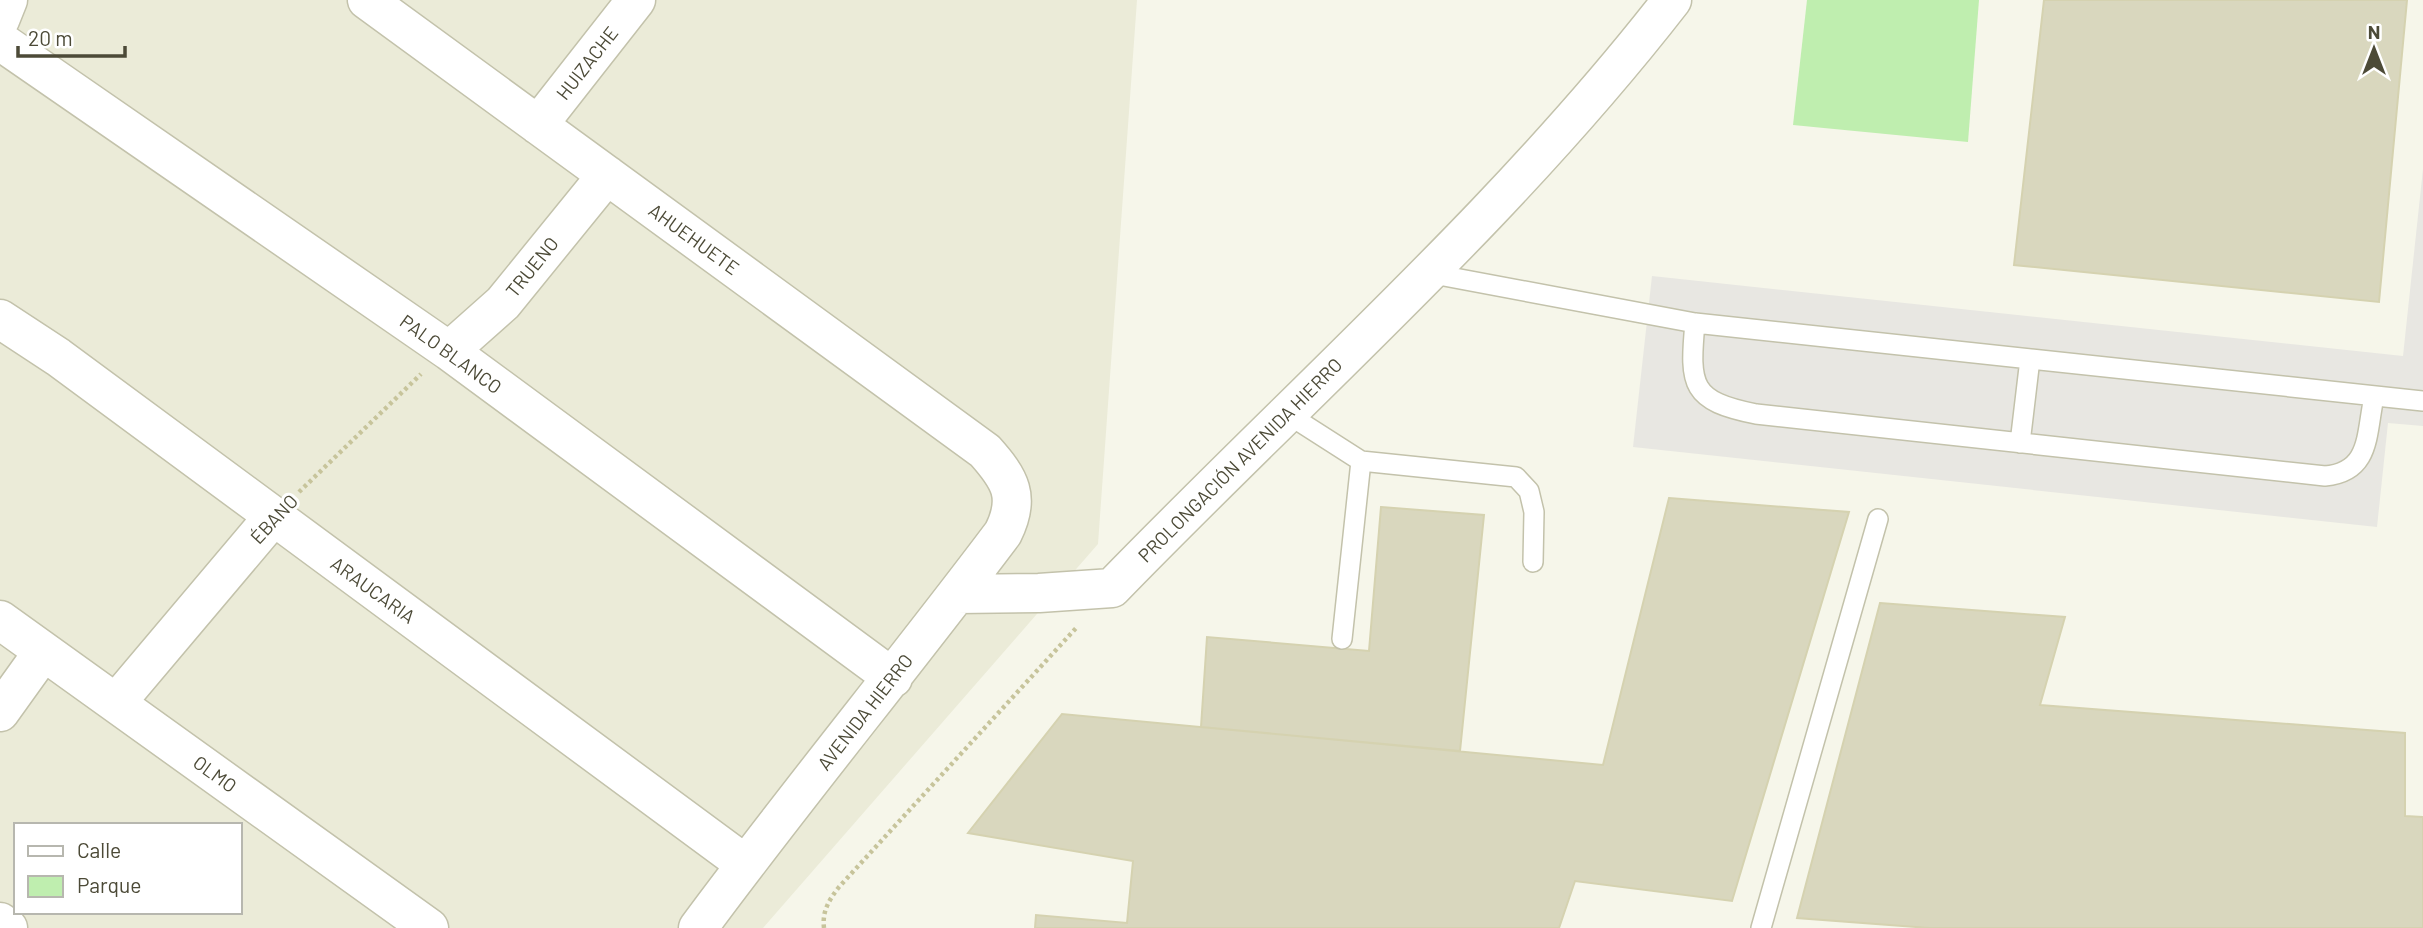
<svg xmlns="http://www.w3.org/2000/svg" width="2423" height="928" viewBox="0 0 2423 928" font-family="Barlow,sans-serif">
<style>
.residential{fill:#ebebd8;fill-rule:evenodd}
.green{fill:#bfeeaf}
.parking{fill:#e8e7e2}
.building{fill:#d9d7be;stroke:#d5d2b0;stroke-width:2}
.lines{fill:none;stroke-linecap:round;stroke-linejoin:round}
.lane-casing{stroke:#c3c2ab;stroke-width:22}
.street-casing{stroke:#c3c2ab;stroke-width:41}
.path{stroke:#c7c49b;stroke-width:4.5;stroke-dasharray:3.5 3.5;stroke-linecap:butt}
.lane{stroke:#fff;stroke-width:19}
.street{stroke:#fff;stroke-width:38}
.labels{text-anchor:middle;stroke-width:6;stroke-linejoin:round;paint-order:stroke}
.street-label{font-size:19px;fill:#4c4a37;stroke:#fff}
</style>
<rect width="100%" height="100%" fill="#f6f6ea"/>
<path class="residential" d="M 0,0 L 1137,0 L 1098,544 L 763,928 L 0,928 ZM 16,825 L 240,825 L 240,912 L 16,912 Z"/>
<path class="green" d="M 1807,0 L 1979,0 L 1968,142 L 1793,125 Z"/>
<path class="parking" d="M 2423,169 L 2423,426 L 2388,423 L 2377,527 L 1633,447 L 1652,276 L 2403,356 Z"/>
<path class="building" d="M 2044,0 L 2407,0 L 2379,302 L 2014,265 Z
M 1669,498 L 1849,512 L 1732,901 L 1575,881 L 1559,928 L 1035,928 L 1036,915 L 1127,923 L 1133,861 L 968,833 L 1062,714 L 1603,765 Z
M 1381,507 L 1484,515 L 1460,751 L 1201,727 L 1207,637 L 1369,651 Z
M 1880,603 L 2065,617 L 2040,705 L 2405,733 L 2405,816 L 2423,817 L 2423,928 L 1929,928 L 1797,918 Z"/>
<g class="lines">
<defs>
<path id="lane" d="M 1428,273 L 1695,323 L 2423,401
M 1695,323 C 1689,386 1691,401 1756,414 L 2325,476 C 2371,472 2366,434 2374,397
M 1286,413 L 1361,461 L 1516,477 L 1529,491 L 1534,512 L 1533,562
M 2020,443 L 2030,359
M 1342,639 L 1361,461
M 1761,928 L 1878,519"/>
<path id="street" d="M 367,0 L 985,451 C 1010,479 1021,497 1003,533 C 903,666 797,794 698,928
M 0,20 L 8,0
M 0,41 L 449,351 L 893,678
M 538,125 L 636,0
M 0,319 L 58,357 L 745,864
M 449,351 L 503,303 L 607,175
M 957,594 L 1039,593 L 1112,588 C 1300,394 1506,214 1672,0
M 0,620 L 429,928
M 116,703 L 273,517
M 0,712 L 43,652
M 0,922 L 8,928"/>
</defs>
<use href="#lane" class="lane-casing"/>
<use href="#street" class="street-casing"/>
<path class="path" d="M 299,492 L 421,374
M 824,928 C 822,911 829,900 839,887 L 1077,627"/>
<use href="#lane" class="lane"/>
<use href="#street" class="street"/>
</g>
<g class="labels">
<g class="street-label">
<text transform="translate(587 63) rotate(-52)" y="7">HUIZACHE</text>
<text transform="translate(694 239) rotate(36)" y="7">AHUEHUETE</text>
<text transform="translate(532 267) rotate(-51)" y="7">TRUENO</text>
<text transform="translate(451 354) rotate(36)" y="7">PALO BLANCO</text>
<text transform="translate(1240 460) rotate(-45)" y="7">PROLONGACIÓN AVENIDA HIERRO</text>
<text transform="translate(274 519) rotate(-47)" y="7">ÉBANO</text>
<text transform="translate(373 590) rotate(36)" y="7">ARAUCARIA</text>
<text transform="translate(865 712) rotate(-52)" y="7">AVENIDA HIERRO</text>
<text transform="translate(215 774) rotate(36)" y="7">OLMO</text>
</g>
</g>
<rect x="14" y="823" width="228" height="91" fill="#ffffff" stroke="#b7b7af" stroke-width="2"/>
<rect x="28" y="846" width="35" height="10" fill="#ffffff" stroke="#b7b7af" stroke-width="2"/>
<text x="77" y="858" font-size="21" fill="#4c4a37">Calle</text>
<rect x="28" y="876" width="35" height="21" fill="#bfeeaf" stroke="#b7b7af" stroke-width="2"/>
<text x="77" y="893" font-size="21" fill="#4c4a37">Parque</text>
<g transform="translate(2374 49)" stroke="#ffffff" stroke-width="5" paint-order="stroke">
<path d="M0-5L12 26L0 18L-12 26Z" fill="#4c4a37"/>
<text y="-10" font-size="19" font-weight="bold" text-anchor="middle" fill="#4c4a37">N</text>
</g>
<path d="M18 46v10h107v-10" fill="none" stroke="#4c4a37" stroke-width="3.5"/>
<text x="28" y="46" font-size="21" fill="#4c4a37" stroke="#ffffff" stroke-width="5" paint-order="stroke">20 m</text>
</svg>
